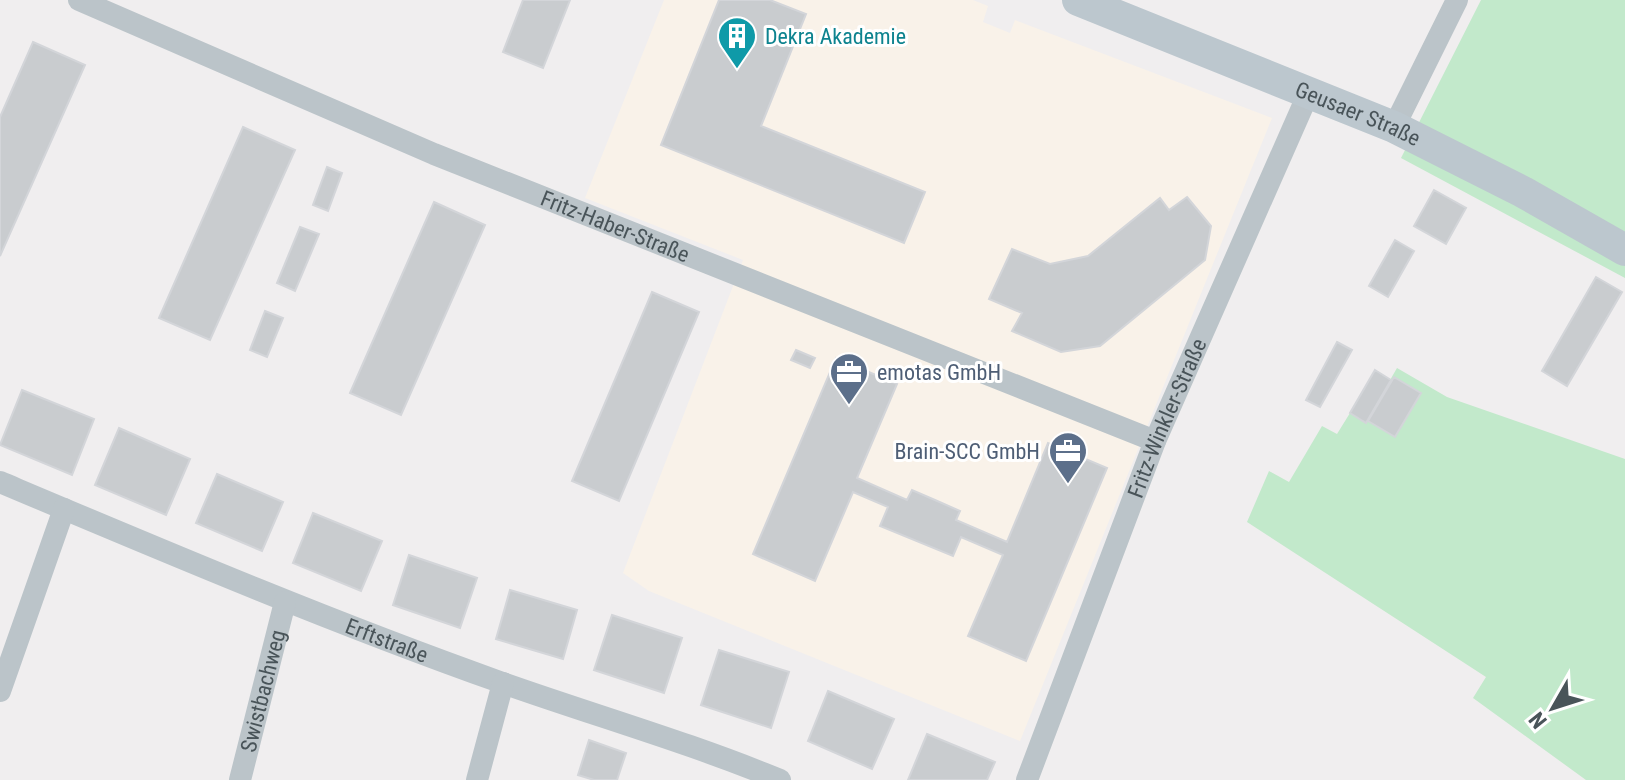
<svg xmlns="http://www.w3.org/2000/svg" width="1625" height="780" viewBox="0 0 1625 780" font-family="'Roboto Condensed',sans-serif">
<style>
.commercial{fill:#f9f2e9}
.green{fill:#c2e9cb}
.building{fill:#c9cccf;stroke:#d3d5d9;stroke-width:2}
.lines{fill:none;stroke-linecap:round;stroke-linejoin:round}
.street{stroke:#bbc4c9;stroke-width:22}
.secondary{stroke:#bcc7ce;stroke-width:32}
.labels{text-anchor:middle;stroke-width:6;stroke-linejoin:round;paint-order:stroke}
.culture-label{font-size:22px;fill:#0d838f;stroke:#fff;text-anchor:start}
.street-label{font-size:22px;fill:#495459;stroke:#fff}
.service-label{font-size:22px;fill:#4e5e75;stroke:#fff;text-anchor:start}
</style>
<rect width="100%" height="100%" fill="#f0eeef"/>
<path class="commercial" d="M 664,0 L 973,0 L 988,6 L 983,22 L 1010,33 L 1015,20 L 1272,118 L 1020,741 L 649,591 L 623,573 L 743,260 L 585,198 Z"/>
<path class="green" d="M 1481,0 L 1625,0 L 1625,278 L 1401,158 Z
M 1397,368 L 1447,397 L 1625,459 L 1625,780 L 1586,780 L 1473,698 L 1486,677 L 1247,522 L 1269,471 L 1289,482 L 1322,426 L 1337,434 L 1350,413 L 1366,422 Z"/>
<path class="building" d="M 523,0 L 570,0 L 543,68 L 503,52 Z
M 719,0 L 770,0 L 806,14 L 761,126 L 925,192 L 904,243 L 661,145 Z
M 33,42 L 85,65 L 0,256 L 0,117 Z
M 243,127 L 295,150 L 210,340 L 159,318 Z
M 327,167 L 342,173 L 328,211 L 313,205 Z
M 1434,190 L 1466,208 L 1446,244 L 1414,226 Z
M 1187,197 L 1211,226 L 1205,260 L 1100,346 L 1061,352 L 1012,331 L 1022,313 L 989,299 L 1012,249 L 1050,264 L 1088,256 L 1160,198 L 1169,210 Z
M 434,202 L 485,225 L 401,415 L 350,393 Z
M 300,227 L 319,234 L 295,291 L 277,283 Z
M 1395,240 L 1414,251 L 1388,297 L 1369,286 Z
M 1596,277 L 1622,292 L 1567,386 L 1542,371 Z
M 652,292 L 699,312 L 619,501 L 572,481 Z
M 265,311 L 283,318 L 267,357 L 250,350 Z
M 1337,342 L 1352,350 L 1320,407 L 1306,400 Z
M 796,350 L 815,358 L 810,368 L 791,360 Z
M 836,358 L 897,384 L 857,478 L 907,500 L 912,490 L 935,500 L 960,511 L 956,520 L 1007,542 L 1048,443 L 1107,468 L 1026,661 L 968,636 L 1003,555 L 961,537 L 953,556 L 880,526 L 888,507 L 853,492 L 815,581 L 753,554 Z
M 1375,370 L 1391,380 L 1366,423 L 1350,413 Z
M 1394,377 L 1421,393 L 1395,437 L 1368,421 Z
M 22,390 L 94,419 L 72,475 L 0,445 Z
M 119,428 L 190,459 L 166,515 L 95,485 Z
M 217,474 L 283,502 L 262,551 L 196,523 Z
M 313,513 L 382,541 L 361,591 L 293,563 Z
M 409,555 L 477,578 L 460,628 L 393,605 Z
M 510,590 L 577,610 L 563,659 L 496,639 Z
M 612,615 L 682,638 L 664,693 L 594,670 Z
M 719,650 L 789,672 L 771,728 L 701,705 Z
M 828,691 L 894,719 L 872,769 L 808,741 Z
M 927,734 L 995,762 L 987,780 L 908,780 Z
M 589,740 L 626,753 L 617,780 L 594,780 L 578,775 Z"/>
<g class="lines">
<g class="street">
<path id="s1" d="M 79,0 L 434,154 L 1155,441"/>
<path d="M 1394,127 L 1457,0"/>
<path id="s2" d="M 0,482 C 166,552 331,622 500,682 C 593,715 688,742 780,780"/>
<path d="M 0,691 L 64,509"/>
<path id="s3" d="M 240,780 L 285,602"/>
<path d="M 477,780 L 503,683"/>
<path id="s4" d="M 1027,780 L 1155,441 L 1309,92"/>
</g>
<path class="secondary" id="s5" d="M 1078,0 L 1394,127 L 1523,192 L 1625,250"/>
</g>
<defs>
<symbol id="building-pin" viewBox="-11 -11 22 30"><path d="M0 17L-7.5 6A9.5 9.5 0 1 1 7.5 6Z" fill="#0f9aa8" stroke="#fff"/><path d="M-4-6H4V6H1V3H-1V6H-4ZM-2.5-4.3h1.7v1.8h-1.7ZM.8-4.3h1.7v1.8H.8ZM-2.5-1h1.7V.8h-1.7ZM.8-1h1.7V.8H.8Z" fill="#fff"/></symbol>
<symbol id="office-pin" viewBox="-11 -11 22 30"><path d="M0 17L-7.5 6A9.5 9.5 0 1 1 7.5 6Z" fill="#5c6f8a" stroke="#fff"/><path d="M-6-3h4V-5.5h4V-3h4V5H-6ZM-1-4.5V-3h2v-1.5ZM-6 0V1H6V0Z" fill="#fff"/></symbol>
</defs>
<g fill-rule="evenodd">
<use href="#building-pin" x="715" y="14" width="44" height="60"/>
<use href="#office-pin" x="827" y="350" width="44" height="60"/>
<use href="#office-pin" x="1046" y="429" width="44" height="60"/>
</g>
<g class="labels">
<g class="culture-label">
<text x="765" y="44">Dekra Akademie</text>
</g>
<g class="street-label">
<text dy="8" stroke="none"><textPath href="#s5" startOffset="302">Geusaer Straße</textPath></text>
<text dy="8" stroke="none"><textPath href="#s1" startOffset="582">Fritz-Haber-Straße</textPath></text>
<text dy="8" stroke="none"><textPath href="#s4" startOffset="388">Fritz-Winkler-Straße</textPath></text>
<text dy="8" stroke="none"><textPath href="#s2" startOffset="418">Erftstraße</textPath></text>
<text dy="8" stroke="none"><textPath href="#s3" startOffset="92">Swistbachweg</textPath></text>
</g>
<g class="service-label">
<text x="877" y="380">emotas GmbH</text>
<text x="1040" y="459" text-anchor="end">Brain-SCC GmbH</text>
</g>
</g>
<g transform="translate(1553 708) rotate(231)" stroke="#ffffff" stroke-width="6" paint-order="stroke">
<path d="M0-6L14 30L0 20L-14 30Z" fill="#495459"/>
<text y="-12" font-size="22" font-weight="bold" text-anchor="middle" fill="#495459">N</text>
</g>
</svg>
